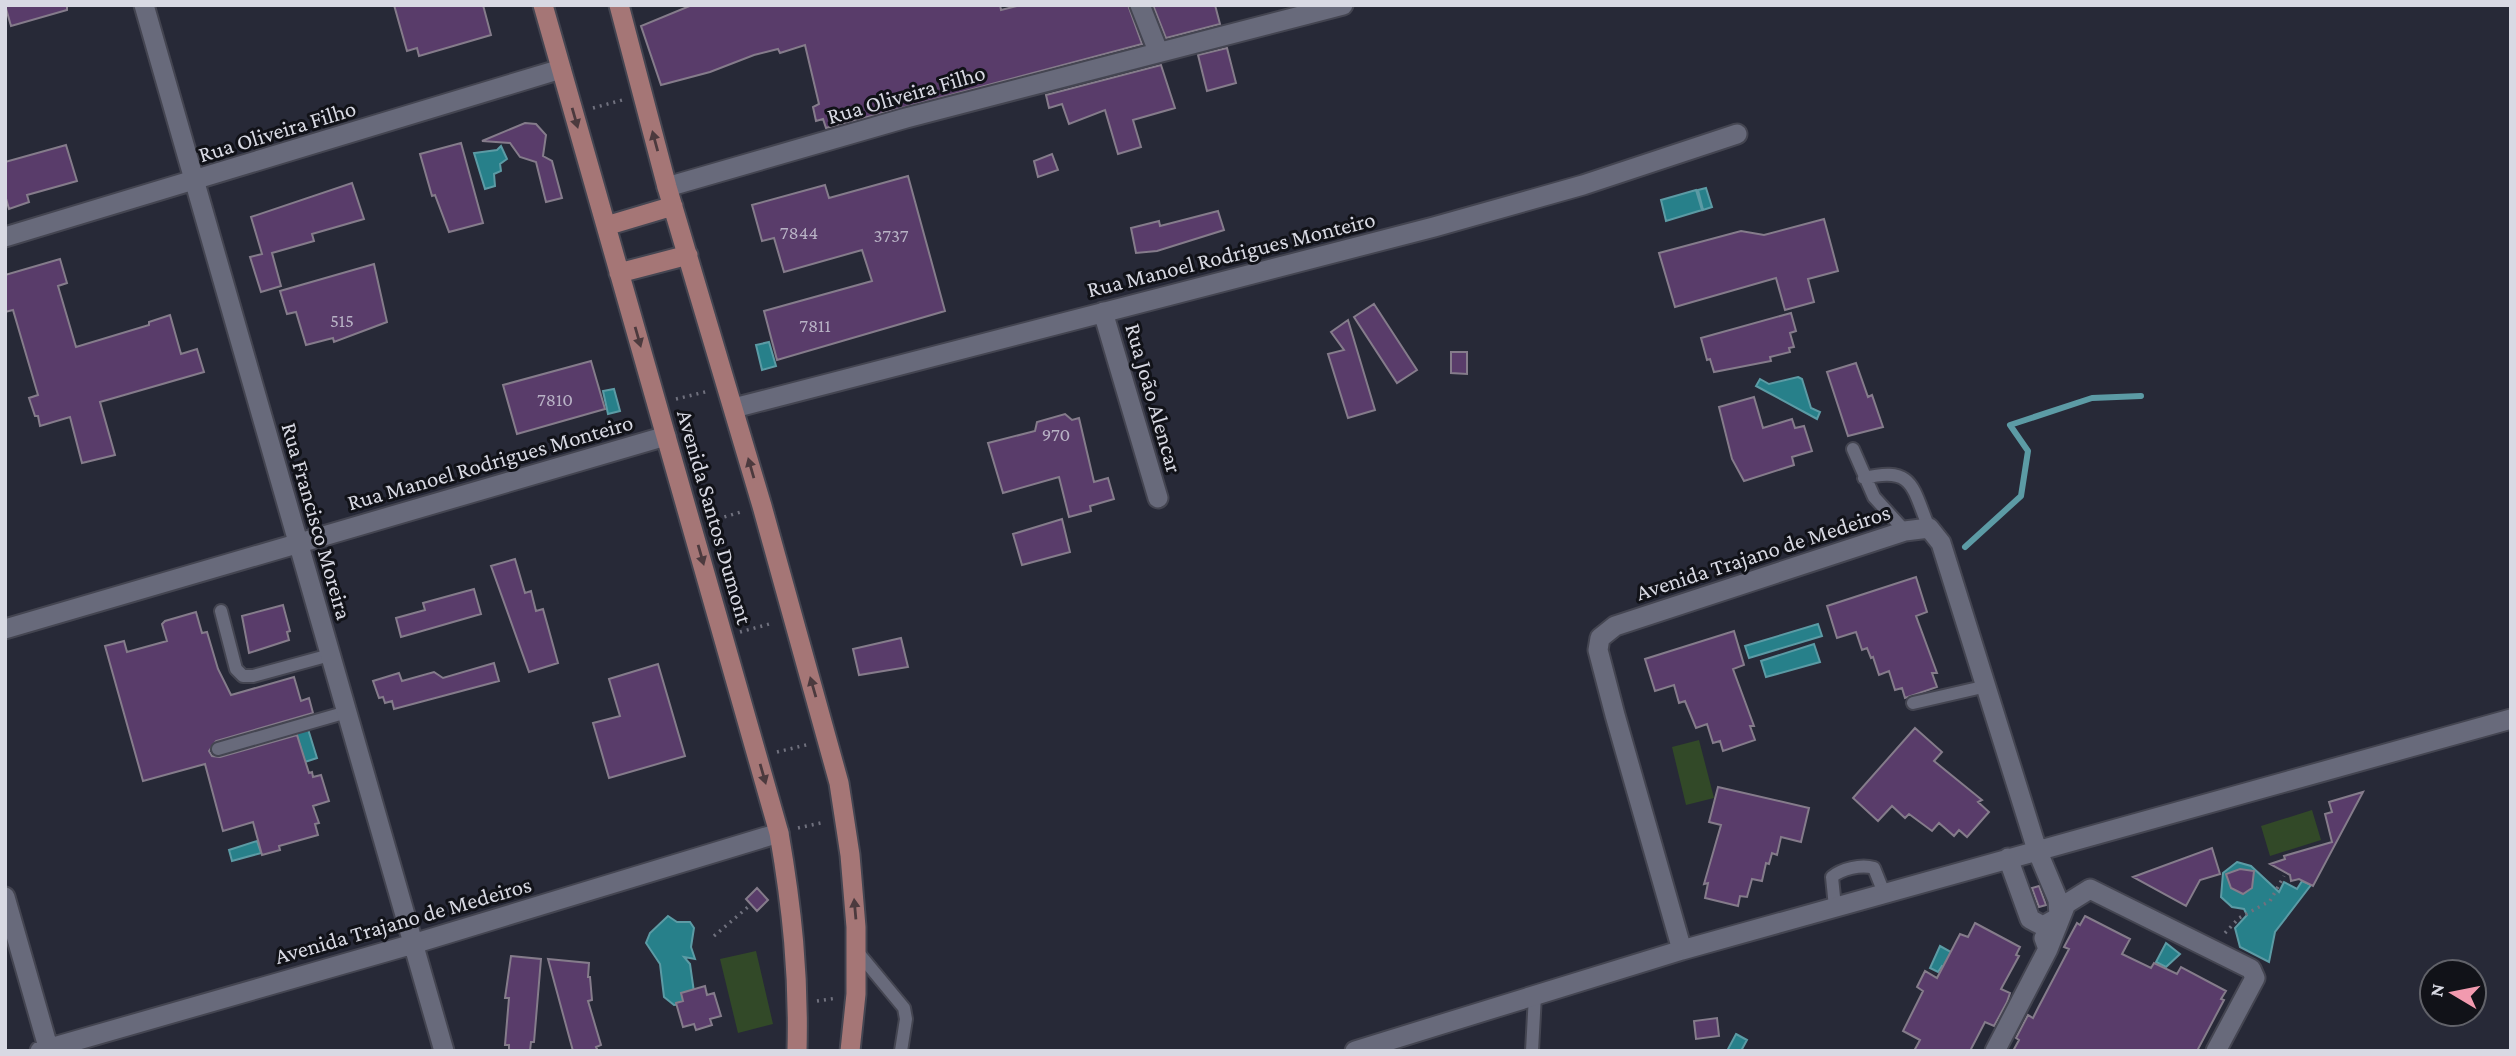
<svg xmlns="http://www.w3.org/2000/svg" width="2516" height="1056" viewBox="0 0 2516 1056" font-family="'Crimson Pro',serif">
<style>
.green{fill:#324928}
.water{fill:#27808a;stroke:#5c9ba5;stroke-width:2}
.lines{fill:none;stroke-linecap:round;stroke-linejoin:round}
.stream{stroke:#5c9ba5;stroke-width:6}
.building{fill:#593c6a;stroke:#857c8b;stroke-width:2}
.service-casing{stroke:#444551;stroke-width:16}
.minor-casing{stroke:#444551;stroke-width:23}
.primary-casing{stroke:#444551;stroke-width:23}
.path{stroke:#70717e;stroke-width:3.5;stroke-dasharray:2 5;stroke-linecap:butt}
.service{stroke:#686a7b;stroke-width:12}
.minor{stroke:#686a7b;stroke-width:19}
.primary{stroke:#a57676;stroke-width:19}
.oneway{fill:#4c3a3e}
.labels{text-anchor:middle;stroke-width:6;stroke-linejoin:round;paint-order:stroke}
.number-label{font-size:19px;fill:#b8b2c5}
.street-label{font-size:23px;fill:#d8d9e3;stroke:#111218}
</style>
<rect width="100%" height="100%" fill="#272937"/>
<path class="green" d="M 1699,740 L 1714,798 L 1686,805 L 1672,747 Z
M 2312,810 L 2321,840 L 2270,856 L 2261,826 Z
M 756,951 L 773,1024 L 738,1033 L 720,959 Z"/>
<path class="water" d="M 501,146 L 507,159 L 500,164 L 501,171 L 494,174 L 495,186 L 485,189 L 474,153 L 497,150 Z
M 1706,188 L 1712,207 L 1703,210 L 1698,190 Z
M 1696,190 L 1702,210 L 1666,221 L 1661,200 Z
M 769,342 L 776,366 L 762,370 L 756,345 Z
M 1798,377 L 1802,379 L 1811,408 L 1820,412 L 1817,419 L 1756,386 L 1760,379 L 1769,384 Z
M 614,389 L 620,411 L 608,414 L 603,391 Z
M 1818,624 L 1822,636 L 1749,658 L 1745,646 Z
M 1814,644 L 1820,662 L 1766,677 L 1761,661 Z
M 308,729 L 317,758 L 305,762 L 296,733 Z
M 257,841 L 261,853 L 232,861 L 229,850 Z
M 2237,862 L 2251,866 L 2279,892 L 2284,882 L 2297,889 L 2302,881 L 2311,885 L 2275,932 L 2269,962 L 2240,947 L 2235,928 L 2247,915 L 2244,909 L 2232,907 L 2221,897 L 2223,873 Z
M 668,916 L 677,922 L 690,922 L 694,928 L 691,947 L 695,959 L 684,957 L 690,964 L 694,992 L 683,1004 L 674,1005 L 664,997 L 660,964 L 646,943 L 650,933 Z
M 2166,943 L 2180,954 L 2166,967 L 2156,962 Z
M 1940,946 L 1951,952 L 1950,969 L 1942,966 L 1938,972 L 1930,968 Z
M 1736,1034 L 1747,1040 L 1741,1051 L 1727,1051 Z"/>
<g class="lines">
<path class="stream" d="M 1965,547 L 2021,496 L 2028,451 L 2010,425 L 2092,398 L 2141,396"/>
</g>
<path class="building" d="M 5,5 L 67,5 L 67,10 L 11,26 Z
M 394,5 L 483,5 L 491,35 L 419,56 L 417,48 L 407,51 Z
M 692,5 L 1000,5 L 1001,10 L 1021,5 L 1128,5 L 1142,44 L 826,128 L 823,119 L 816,121 L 813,107 L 819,104 L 805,45 L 780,53 L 778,49 L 754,55 L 710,72 L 661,85 L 641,26 Z
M 1153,5 L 1215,5 L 1220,24 L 1166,38 Z
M 1227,48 L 1236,83 L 1207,91 L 1198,55 Z
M 1161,65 L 1175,108 L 1133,120 L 1141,147 L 1118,154 L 1105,110 L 1069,124 L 1062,104 L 1049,108 L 1046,95 Z
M 525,123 L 536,124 L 546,135 L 543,156 L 552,161 L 562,198 L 546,202 L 536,162 L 520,157 L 510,143 L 482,141 Z
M 461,143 L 483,223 L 449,232 L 435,195 L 432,196 L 420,154 Z
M 66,145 L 77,181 L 27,195 L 29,202 L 9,209 L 5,195 L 5,162 Z
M 1052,154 L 1058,170 L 1038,177 L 1034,161 Z
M 908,176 L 945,311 L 777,360 L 764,311 L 872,281 L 862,250 L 784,272 L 774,238 L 762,241 L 752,205 L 825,185 L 829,198 Z
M 352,183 L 364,219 L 312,234 L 314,241 L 272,253 L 281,286 L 261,292 L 250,257 L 262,254 L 251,217 Z
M 1218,211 L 1224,230 L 1157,251 L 1136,253 L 1131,228 L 1159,221 L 1160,226 Z
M 1824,219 L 1838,271 L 1808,279 L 1814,302 L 1785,310 L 1776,278 L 1675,307 L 1659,253 L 1741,231 L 1764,235 Z
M 60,259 L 67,283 L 58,286 L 76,347 L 149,325 L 149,322 L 170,315 L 181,354 L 197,349 L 204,372 L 100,402 L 115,455 L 82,463 L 70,417 L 40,426 L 38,416 L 35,416 L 29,398 L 38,395 L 13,310 L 5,312 L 5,275 Z
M 374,264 L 387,322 L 334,342 L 333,338 L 306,345 L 296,312 L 287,314 L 280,291 Z
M 1374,304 L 1417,370 L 1397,383 L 1354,317 Z
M 1791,313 L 1796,331 L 1790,333 L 1794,347 L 1789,348 L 1790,352 L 1770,357 L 1771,361 L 1714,372 L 1710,359 L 1707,360 L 1701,338 Z
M 1348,320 L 1375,410 L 1348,418 L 1328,354 L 1344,350 L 1331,332 Z
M 1451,352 L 1467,352 L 1467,374 L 1451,373 Z
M 591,361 L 605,409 L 517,434 L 503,385 Z
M 1856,363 L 1868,397 L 1872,395 L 1883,427 L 1848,436 L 1827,372 Z
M 1754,397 L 1763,428 L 1792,419 L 1795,428 L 1804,426 L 1812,451 L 1792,457 L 1794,465 L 1744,481 L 1732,459 L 1719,407 Z
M 1065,414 L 1072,420 L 1079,418 L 1094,482 L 1108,478 L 1114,499 L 1090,506 L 1091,511 L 1069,517 L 1059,477 L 1003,493 L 988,443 L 1035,431 L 1037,422 Z
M 1062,519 L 1070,552 L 1022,565 L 1013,534 Z
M 515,559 L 525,593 L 531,591 L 536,611 L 543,609 L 558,663 L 529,672 L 491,566 Z
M 1916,577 L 1927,612 L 1916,616 L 1937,673 L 1932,673 L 1937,687 L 1905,698 L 1902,688 L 1895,690 L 1889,671 L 1879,675 L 1873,657 L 1871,658 L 1867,648 L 1862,650 L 1856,632 L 1837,638 L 1827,606 Z
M 474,589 L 481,614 L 401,637 L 396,618 L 425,610 L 423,603 Z
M 283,605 L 290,631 L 287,632 L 289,640 L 249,653 L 242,616 Z
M 196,612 L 202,633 L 207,632 L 218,669 L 231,695 L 294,677 L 301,701 L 309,698 L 313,713 L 216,741 L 209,751 L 212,756 L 220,757 L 297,735 L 309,773 L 312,772 L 313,777 L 321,775 L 329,801 L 313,806 L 319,823 L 315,824 L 318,835 L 279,846 L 280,850 L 262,855 L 253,822 L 223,831 L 205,764 L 143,781 L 105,646 L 124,641 L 127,652 L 167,641 L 162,624 L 165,621 Z
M 1734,631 L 1744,665 L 1733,669 L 1754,726 L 1750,726 L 1755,740 L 1723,751 L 1720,741 L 1713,743 L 1707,724 L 1696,728 L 1685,701 L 1679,703 L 1674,685 L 1655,691 L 1645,659 Z
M 901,638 L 908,667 L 859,675 L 853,649 Z
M 494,663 L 499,681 L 394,709 L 392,701 L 385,703 L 383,697 L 379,698 L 373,681 L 399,673 L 402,681 L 434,672 L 443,678 Z
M 658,664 L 685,756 L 609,778 L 593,723 L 620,716 L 609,679 Z
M 1915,728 L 1942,752 L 1934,761 L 1982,800 L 1978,802 L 1989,812 L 1967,837 L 1959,830 L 1954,836 L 1939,823 L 1932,831 L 1909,814 L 1905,818 L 1892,806 L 1878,821 L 1853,798 Z
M 1718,787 L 1809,808 L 1801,842 L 1781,837 L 1777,855 L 1772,853 L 1769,864 L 1766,863 L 1762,881 L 1752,879 L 1747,897 L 1740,896 L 1738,906 L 1705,898 L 1708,883 L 1704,884 L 1721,825 L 1709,822 Z
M 2363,792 L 2313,886 L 2299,879 L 2291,881 L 2290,875 L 2270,864 L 2285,859 L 2284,856 L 2332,842 L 2325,814 L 2332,812 L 2329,802 Z
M 2212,848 L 2220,874 L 2200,880 L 2186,906 L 2133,877 Z
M 2240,869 L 2254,871 L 2252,888 L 2243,894 L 2231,888 L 2226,874 Z
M 2039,886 L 2046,905 L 2039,907 L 2032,888 Z
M 757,888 L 768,900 L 757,911 L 746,899 Z
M 2085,916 L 2130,939 L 2122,954 L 2151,968 L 2154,963 L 2177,974 L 2181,967 L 2226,991 L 2221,999 L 2224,1000 L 2197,1051 L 2013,1051 L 2019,1040 L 2016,1038 L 2028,1015 L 2033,1018 L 2038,1008 L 2069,949 L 2064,947 L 2077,923 L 2080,925 Z
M 1975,923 L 2020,947 L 2016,955 L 2019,956 L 2001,989 L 2010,993 L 2007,1002 L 1994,1026 L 1985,1022 L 1970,1051 L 1914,1051 L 1920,1040 L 1903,1031 L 1923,991 L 1917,987 L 1925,971 L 1937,978 L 1960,934 L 1968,937 Z
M 511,956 L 541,959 L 534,1042 L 531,1042 L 530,1051 L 509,1051 L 509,1045 L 505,1045 L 509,998 L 505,998 Z
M 548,959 L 589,963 L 588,977 L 590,977 L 592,1000 L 588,1001 L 601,1045 L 596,1047 L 598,1051 L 573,1051 Z
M 705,986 L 707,995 L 714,993 L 721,1016 L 710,1019 L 712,1025 L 696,1030 L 694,1024 L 683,1027 L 676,1003 L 683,1001 L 681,993 Z
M 1717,1018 L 1719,1036 L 1696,1039 L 1694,1021 Z"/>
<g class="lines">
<defs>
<path id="service" d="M 1853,449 L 1874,497 L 1905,531
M 1864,478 C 1914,466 1912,487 1929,528
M 221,611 L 236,669 L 243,676 L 253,676 L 330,655
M 1913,703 L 1987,686
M 218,749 L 347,712
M 1835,907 L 1832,877 C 1841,869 1861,864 1874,868 L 1884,893
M 856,950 L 904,1008 L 906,1019 L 901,1051
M 1532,1051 L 1535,995"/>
<path id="minor" d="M 144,5 L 444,1051
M 1140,5 L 1158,51
M 667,187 L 906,118 L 1343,5
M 5,237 L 561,69
M 1103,312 L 1158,498
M 734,408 L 1434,227 L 1583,185 L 1737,134
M 5,629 L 666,436
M 5,897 L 48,1047
M 2048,949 L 2066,904 L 2090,889 L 2251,969 L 2255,978 L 2216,1051
M 1682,950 L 1615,715 L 1598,650 L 1600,638 L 1615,626 L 1905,531 L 1929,528 L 1941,543 L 2037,850 L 2058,900 L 2059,917 L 2043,926 L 2030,919 L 2008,858
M 40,1051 L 413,944 L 779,833
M 1355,1051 L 1682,950 L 2511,719
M 1995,1051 L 2048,949 L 2044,938"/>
<path id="primary" d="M 543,5 L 779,833 C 792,908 799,975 797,1051
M 619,5 L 667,187 L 762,506 L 839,783 L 850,855 L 856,927 L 856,994 L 850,1051
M 606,226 L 673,206
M 619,273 L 688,255"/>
</defs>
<use href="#service" class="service-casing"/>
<use href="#minor" class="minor-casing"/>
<use href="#primary" class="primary-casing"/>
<path class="path" d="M 593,108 L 626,99
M 676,399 L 709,391
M 711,521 L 744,511
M 740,632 L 773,623
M 777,752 L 810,744
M 798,828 L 825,822
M 2225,933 L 2239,918 L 2270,901 L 2284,876
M 714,936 L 748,907
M 817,1001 L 837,998"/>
<use href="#service" class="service"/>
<use href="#minor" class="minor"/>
<use href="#primary" class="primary"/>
</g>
<defs><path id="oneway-solid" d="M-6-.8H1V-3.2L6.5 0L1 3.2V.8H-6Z" transform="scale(1.75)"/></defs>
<g class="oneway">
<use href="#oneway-solid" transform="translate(575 118) rotate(74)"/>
<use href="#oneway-solid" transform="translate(655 141) rotate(-105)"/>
<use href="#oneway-solid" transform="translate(638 337) rotate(74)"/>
<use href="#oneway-solid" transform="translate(751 468) rotate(-106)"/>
<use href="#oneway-solid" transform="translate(701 555) rotate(74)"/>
<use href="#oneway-solid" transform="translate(813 687) rotate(-106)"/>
<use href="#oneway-solid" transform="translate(763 774) rotate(74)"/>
<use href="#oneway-solid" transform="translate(855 909) rotate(-95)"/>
</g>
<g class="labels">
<g class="number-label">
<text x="799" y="239">7844</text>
<text x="891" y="242">3737</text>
<text x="342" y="327">515</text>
<text x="815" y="332">7811</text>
<text x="555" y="406">7810</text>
<text x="1056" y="441">970</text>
</g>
<g class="street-label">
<text transform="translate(906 94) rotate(-16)" y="8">Rua Oliveira Filho</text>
<text transform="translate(277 131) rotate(-17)" y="8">Rua Oliveira Filho</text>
<text transform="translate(1231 254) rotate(-14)" y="8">Rua Manoel Rodrigues Monteiro</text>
<text transform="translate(1154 398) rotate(74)" y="8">Rua João Alencar</text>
<text transform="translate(490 462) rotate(-16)" y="8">Rua Manoel Rodrigues Monteiro</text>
<text transform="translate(715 517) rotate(74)" y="8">Avenida Santos Dumont</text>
<text transform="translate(317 521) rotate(74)" y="8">Rua Francisco Moreira</text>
<text transform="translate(1763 552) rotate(-18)" y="8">Avenida Trajano de Medeiros</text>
<text transform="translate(403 920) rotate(-16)" y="8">Avenida Trajano de Medeiros</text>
</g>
</g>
<rect width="2516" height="1056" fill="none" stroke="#d8d9e3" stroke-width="14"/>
<g transform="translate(2453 993) rotate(280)"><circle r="33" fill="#111218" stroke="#616269" stroke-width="2"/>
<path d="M0-5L12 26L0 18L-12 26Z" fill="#f29aaf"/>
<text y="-10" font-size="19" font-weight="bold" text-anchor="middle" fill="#d8d9e3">N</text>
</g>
</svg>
